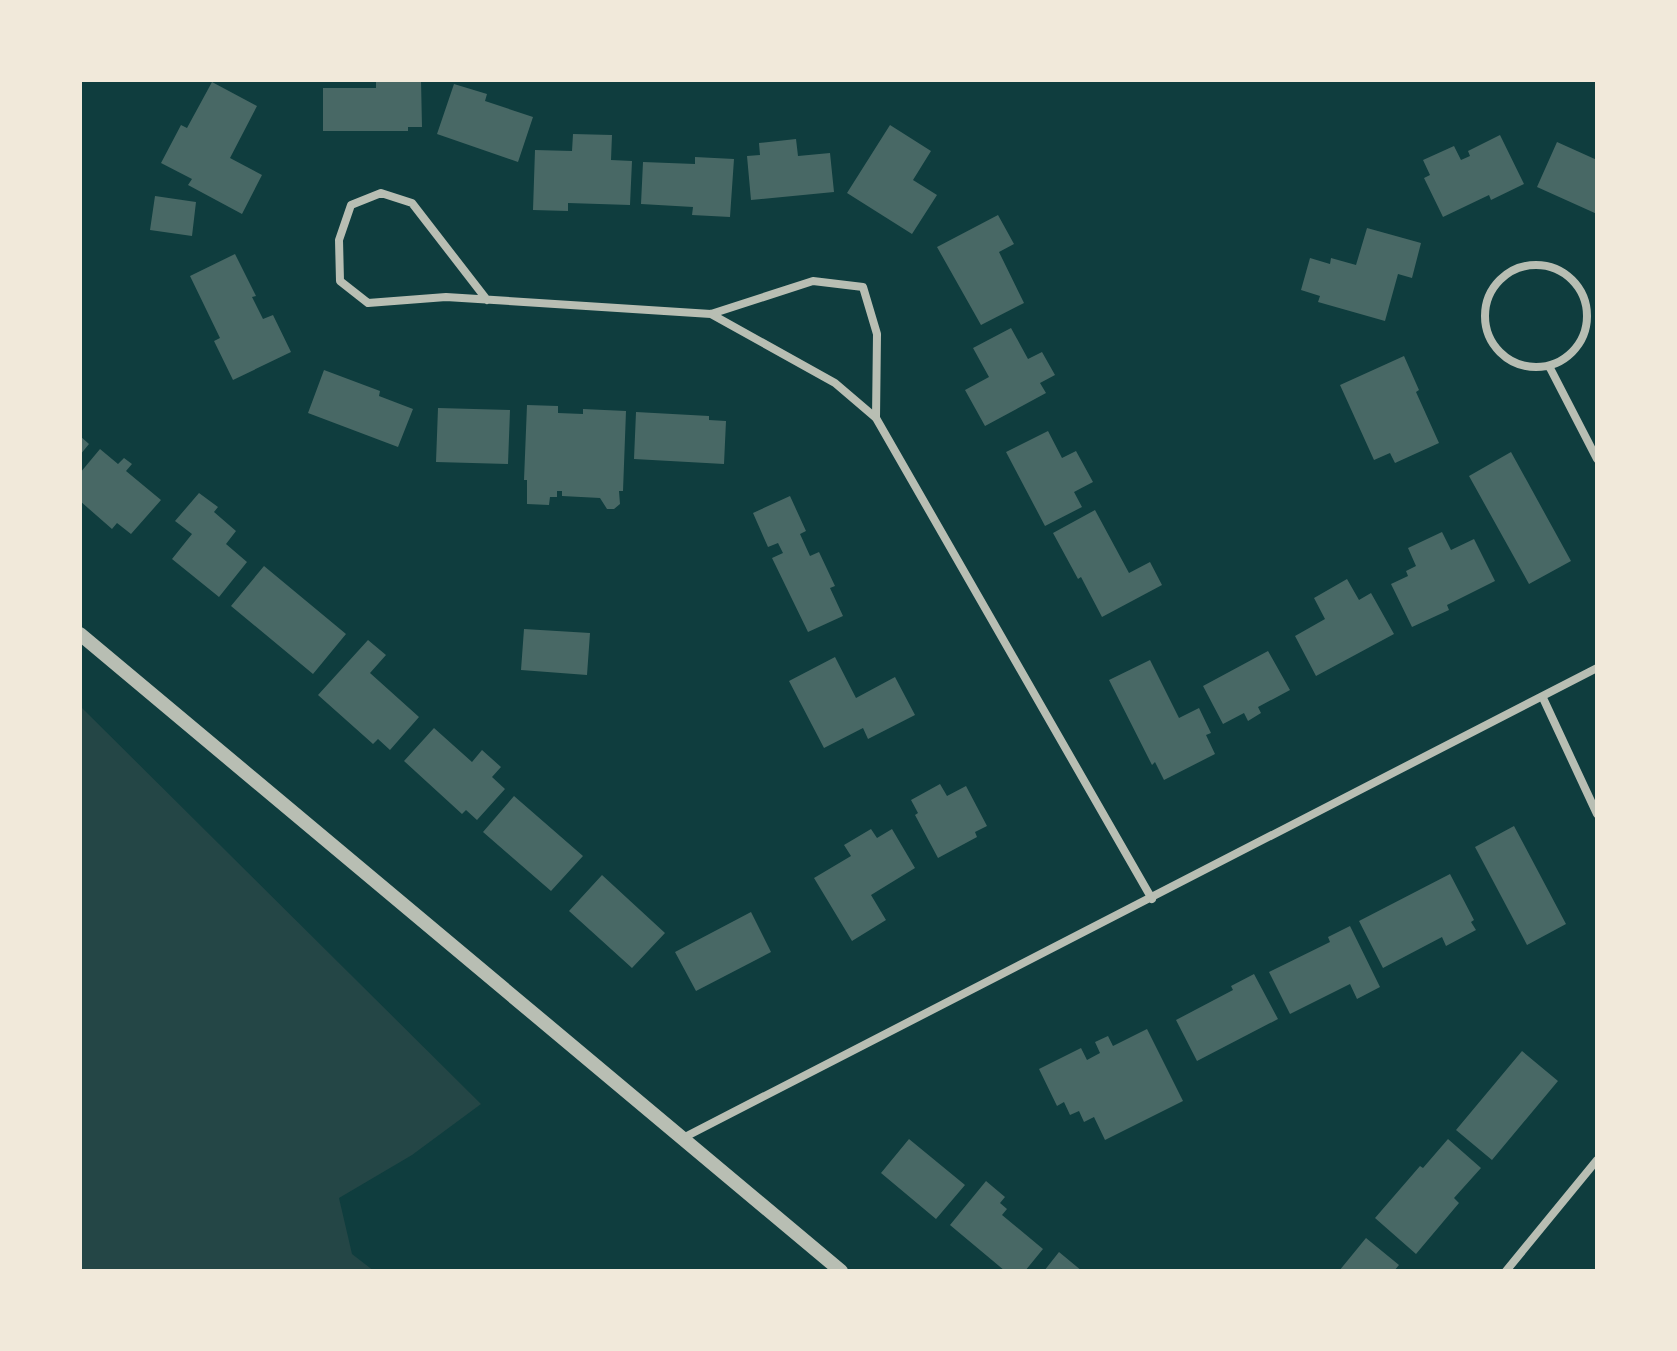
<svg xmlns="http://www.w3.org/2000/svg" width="1677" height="1351" viewBox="0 0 1677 1351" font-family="Ubuntu,sans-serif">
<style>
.green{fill:#244646}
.building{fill:#486865}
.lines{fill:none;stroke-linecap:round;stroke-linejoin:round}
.minor{stroke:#b8beb3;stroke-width:8}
.tertiary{stroke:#b8beb3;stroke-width:14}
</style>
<rect width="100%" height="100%" fill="#0f3d3e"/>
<path class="green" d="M 80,706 L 481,1104 L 412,1155 L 339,1198 L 352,1254 L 374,1271 L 80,1271 Z"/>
<path class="building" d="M 376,80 L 421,80 L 422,127 L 408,127 L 408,131 L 323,131 L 323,88 L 376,88 Z
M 212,82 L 257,106 L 230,158 L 262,175 L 242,214 L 188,185 L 192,179 L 161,163 L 181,125 L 187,128 Z
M 454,84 L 487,94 L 485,101 L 533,117 L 518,162 L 437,134 Z
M 890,125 L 931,151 L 913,180 L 937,195 L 912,234 L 847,193 Z
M 573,134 L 612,135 L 611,160 L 632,161 L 630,205 L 568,203 L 568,211 L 533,210 L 535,150 L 572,151 Z
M 1500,135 L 1524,184 L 1491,200 L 1489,195 L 1443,217 L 1424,178 L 1430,175 L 1423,160 L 1454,146 L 1461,160 L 1470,156 L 1468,151 Z
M 796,139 L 798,156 L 830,153 L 834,192 L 751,200 L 747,156 L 760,155 L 759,143 Z
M 1557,142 L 1597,160 L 1597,214 L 1537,187 Z
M 695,157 L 734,159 L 730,217 L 692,215 L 693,207 L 641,204 L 643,162 L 695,164 Z
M 155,196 L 196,202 L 192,236 L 150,230 Z
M 998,215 L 1014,244 L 999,252 L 1024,303 L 981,325 L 937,247 Z
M 1367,228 L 1421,243 L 1412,278 L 1398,274 L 1385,321 L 1318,302 L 1320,296 L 1301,290 L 1310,258 L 1330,264 L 1331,258 L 1356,265 Z
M 235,254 L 256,296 L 252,297 L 263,319 L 273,315 L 291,352 L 233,380 L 214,341 L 220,338 L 190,276 Z
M 1011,328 L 1028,359 L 1042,352 L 1055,375 L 1040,383 L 1046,393 L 985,426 L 965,390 L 989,377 L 973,348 Z
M 1404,356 L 1419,390 L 1416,392 L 1439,443 L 1395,463 L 1390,453 L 1374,460 L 1340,385 Z
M 324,370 L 380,391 L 379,396 L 413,409 L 398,447 L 308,413 Z
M 527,405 L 558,406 L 558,413 L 583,414 L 583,409 L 626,411 L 623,491 L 619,491 L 620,504 L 614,509 L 607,509 L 600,498 L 562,496 L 562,491 L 557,491 L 557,497 L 550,497 L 549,505 L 527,504 L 527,480 L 524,480 Z
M 438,408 L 510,410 L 508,464 L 436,462 Z
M 636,412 L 709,416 L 709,420 L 726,421 L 724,464 L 634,459 Z
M 1048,431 L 1062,458 L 1076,451 L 1093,482 L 1074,492 L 1082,507 L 1045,526 L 1006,452 Z
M 80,436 L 89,444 L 80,455 Z
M 100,449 L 118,464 L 124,458 L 132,464 L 126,471 L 161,500 L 131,534 L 117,523 L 112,529 L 80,501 L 80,473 Z
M 1511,452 L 1571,561 L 1529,584 L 1469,476 Z
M 199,493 L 218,507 L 214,512 L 236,531 L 226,544 L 247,562 L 219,597 L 172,559 L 192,534 L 175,521 Z
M 790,496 L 806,531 L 800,534 L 810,556 L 819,552 L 835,586 L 830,588 L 843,616 L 808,632 L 772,558 L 783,553 L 778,543 L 768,547 L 753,513 Z
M 1095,510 L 1129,573 L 1150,562 L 1162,585 L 1102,617 L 1081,577 L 1078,579 L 1053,533 Z
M 1442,532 L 1451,550 L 1474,539 L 1495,581 L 1447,605 L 1449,610 L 1412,627 L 1391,584 L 1408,576 L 1406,571 L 1416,566 L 1408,548 Z
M 264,566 L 346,634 L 313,674 L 231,606 Z
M 1347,579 L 1359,600 L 1371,593 L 1394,634 L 1316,676 L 1295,636 L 1325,619 L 1314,598 Z
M 524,629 L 590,633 L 587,675 L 521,670 Z
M 368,640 L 386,655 L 370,673 L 419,717 L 390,750 L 378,739 L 373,744 L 318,695 Z
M 1268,651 L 1290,690 L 1258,707 L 1261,713 L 1248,721 L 1244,713 L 1223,724 L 1203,686 Z
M 835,657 L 856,698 L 895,677 L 915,715 L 868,739 L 863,728 L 824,748 L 789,681 Z
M 1150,660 L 1179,718 L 1199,708 L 1211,733 L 1206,735 L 1215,754 L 1164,780 L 1155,762 L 1152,765 L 1109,680 Z
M 434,728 L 472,762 L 482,750 L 501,767 L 492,777 L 505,789 L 477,820 L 466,810 L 462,814 L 404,761 Z
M 940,784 L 947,796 L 966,786 L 987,826 L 975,832 L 977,837 L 938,858 L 915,815 L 918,813 L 911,800 Z
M 514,796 L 583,856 L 551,891 L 483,832 Z
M 1514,826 L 1566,924 L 1527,945 L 1475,847 Z
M 871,829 L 877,838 L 892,829 L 915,868 L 871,895 L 886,920 L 852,941 L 814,878 L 851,856 L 844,845 Z
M 1450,874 L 1474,920 L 1471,922 L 1476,930 L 1446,946 L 1442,937 L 1383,968 L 1359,921 Z
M 602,875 L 665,933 L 632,968 L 569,911 Z
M 751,912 L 771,952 L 696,991 L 675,952 Z
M 1350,926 L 1380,987 L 1357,999 L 1350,984 L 1290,1014 L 1269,972 L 1330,942 L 1328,937 Z
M 1254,974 L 1278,1019 L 1197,1061 L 1176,1020 L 1233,990 L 1231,986 Z
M 1147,1029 L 1183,1101 L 1105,1140 L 1094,1117 L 1084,1122 L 1079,1111 L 1070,1115 L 1064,1102 L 1057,1106 L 1039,1069 L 1081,1048 L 1087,1060 L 1100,1053 L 1095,1042 L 1108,1036 L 1113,1046 Z
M 1522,1051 L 1558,1081 L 1492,1160 L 1456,1130 Z
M 909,1139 L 965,1185 L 936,1219 L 881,1173 Z
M 1448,1139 L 1481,1168 L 1454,1198 L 1459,1203 L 1416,1254 L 1375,1218 L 1420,1166 L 1423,1168 Z
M 986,1181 L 1005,1197 L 1000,1203 L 1007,1209 L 1002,1215 L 1043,1249 L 1025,1271 L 1005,1271 L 950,1225 Z
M 1366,1238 L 1399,1265 L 1394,1271 L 1339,1271 Z
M 1059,1252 L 1082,1271 L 1044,1271 Z"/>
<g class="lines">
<path class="minor" d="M1485 316a51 51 0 1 1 102 0a51 51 0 1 1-102 0Z
M 487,300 L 412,203 L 381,193 L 351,205 L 339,240 L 340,281 L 368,303 L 446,297 L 711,314 L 813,281 L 863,287 L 877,334 L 876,418
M 711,314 L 835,383 L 876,418 L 1152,899
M 1549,366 L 1597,459
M 1543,698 L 1597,814
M 683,1138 L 1597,668
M 1506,1271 L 1597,1160"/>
<path class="tertiary" d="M 80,634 L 841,1271"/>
</g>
<rect width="1677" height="1351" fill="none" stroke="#f1e9da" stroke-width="164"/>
</svg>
